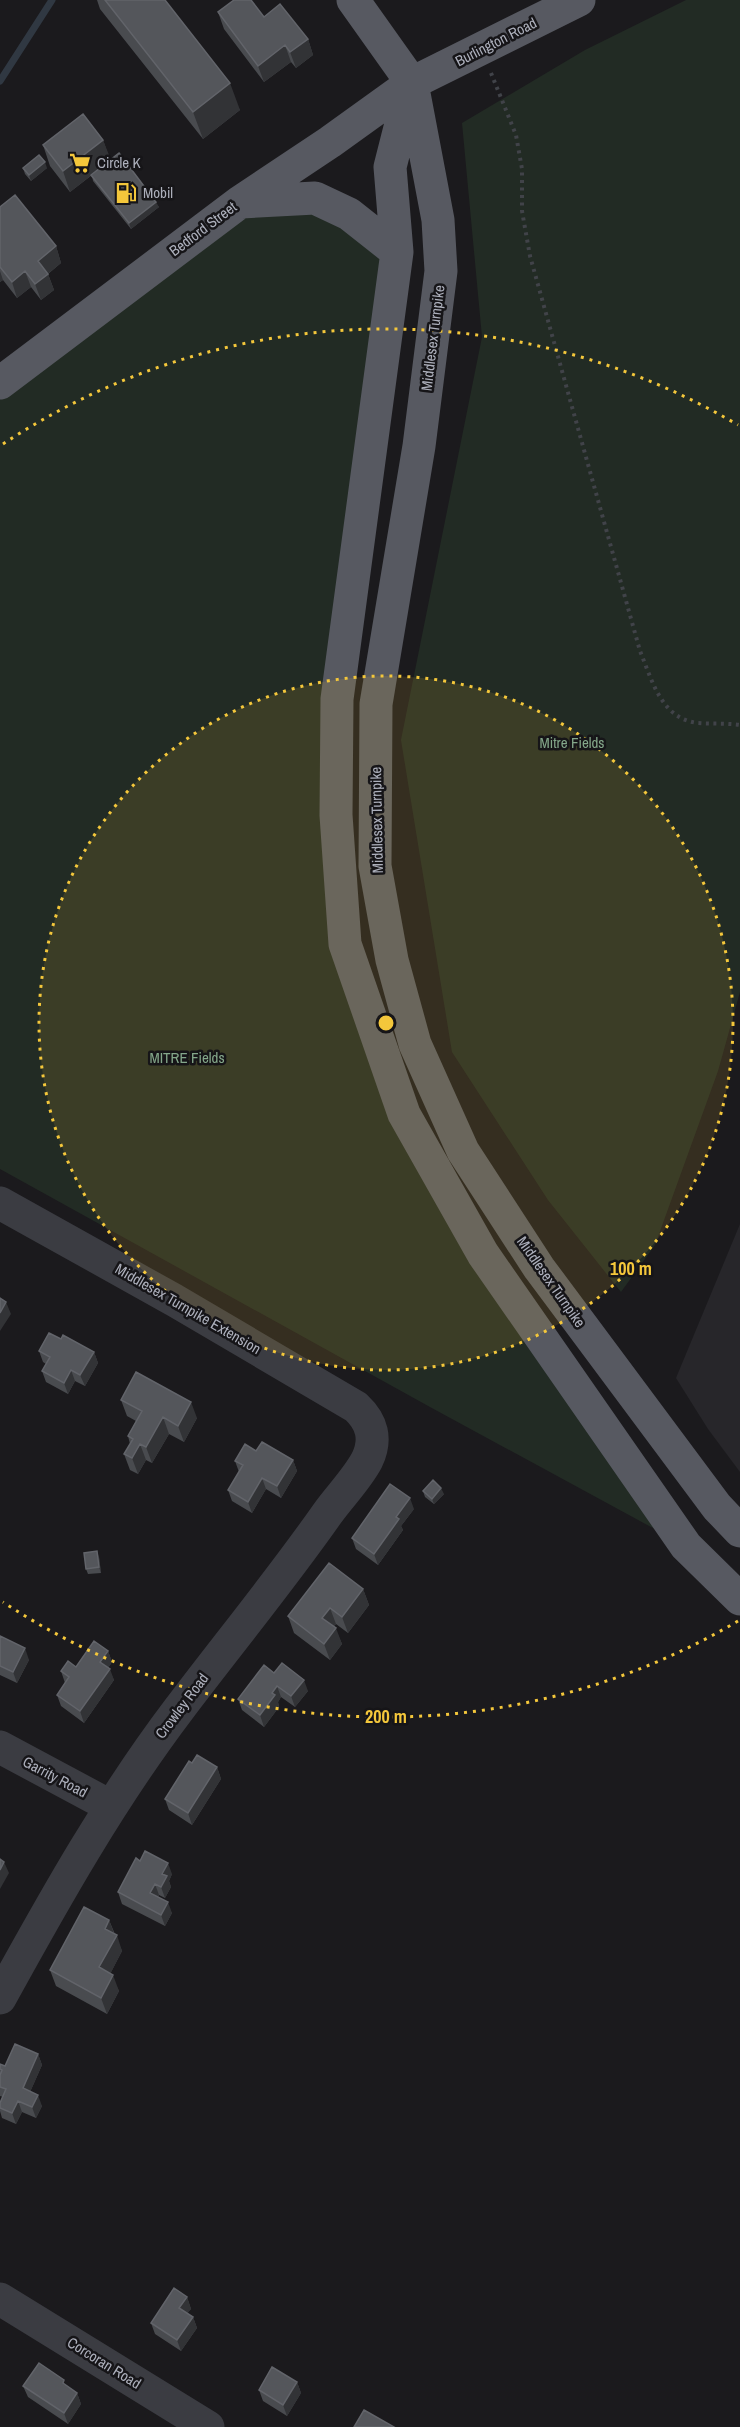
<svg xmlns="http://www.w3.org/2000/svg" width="740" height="2427" viewBox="0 0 740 2427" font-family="'Archivo Narrow',sans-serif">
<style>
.built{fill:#27262a}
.green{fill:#222b24}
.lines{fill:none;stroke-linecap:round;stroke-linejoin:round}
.stream{stroke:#303842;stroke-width:7}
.path{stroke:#414349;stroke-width:4;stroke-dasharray:3 4.5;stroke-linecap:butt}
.minor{stroke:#3b3c42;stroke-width:33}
.major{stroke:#575961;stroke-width:33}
.wall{fill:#494b4f}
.shaded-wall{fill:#323336}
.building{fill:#54565b;stroke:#62646a;stroke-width:1.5}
.ring{fill:none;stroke:#f4c73b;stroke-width:3;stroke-dasharray:3 6}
.labels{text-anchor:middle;stroke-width:5;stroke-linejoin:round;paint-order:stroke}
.street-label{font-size:15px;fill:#adb0bc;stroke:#161518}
.poi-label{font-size:15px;fill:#adb0bc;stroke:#161518;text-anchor:start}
.park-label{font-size:15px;fill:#84a78a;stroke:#161518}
.centre{fill:#f4c73b;stroke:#161518;stroke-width:3}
.ring-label{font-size:18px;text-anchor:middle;font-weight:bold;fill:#f4c73b;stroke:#161518;stroke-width:5;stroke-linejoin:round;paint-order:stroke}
</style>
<rect width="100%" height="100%" fill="#1b1a1d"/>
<path class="built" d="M 740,1224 L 740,1472 L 708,1429 L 676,1378 Z"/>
<path class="green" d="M 686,0 L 740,0 L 740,992 L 718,1071 L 655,1245 L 621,1292 L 548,1200 L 452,1052 L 401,740 L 482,337 L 462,123 L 585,50 Z
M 315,198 L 397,252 L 337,699 L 345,944 L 404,1114 L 686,1546 L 430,1407 L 0,1169 L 0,383 L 240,202 Z"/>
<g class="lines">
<path class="stream" d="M 0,81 L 52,0"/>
<path class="path" d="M 491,73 L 516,135 L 522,169 L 522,211 L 530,256 L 640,651 C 652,680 661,719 698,723 C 712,724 726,723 740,725"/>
<path class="minor" d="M 0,1203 L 174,1300 L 356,1407 C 372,1422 377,1439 367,1460 C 357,1479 339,1497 327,1514 C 280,1581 228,1644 179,1709 C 110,1800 55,1898 0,1998
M 0,1747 L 110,1806
M 0,2299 L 208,2427"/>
<path class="major" d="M 353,0 L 412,83 L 438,220 L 441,271 L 419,446 L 376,704 L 375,866 L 392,960 L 415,1044 L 463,1151 L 539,1268 L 717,1507 L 740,1531
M 408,96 L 390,167 L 397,252 L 337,699 L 336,815 L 345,944 L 404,1114 L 483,1254 L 686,1546 L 740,1599
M 241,202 L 315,198 L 349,214 L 397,252
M 0,383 L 240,202 L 330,142 L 412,83 L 579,0"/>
</g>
<path class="wall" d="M 97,0 L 165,0 L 240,110 L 203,139 L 100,9 Z
M 218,12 L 264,17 L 308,39 L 313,55 L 296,68 L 291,62 L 264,82 L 224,29 Z
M 103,140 L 110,160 L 159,207 L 131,229 L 93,181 L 92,175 L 70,192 L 50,166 L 43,145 Z
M 23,168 L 47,168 L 31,181 L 25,174 Z
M 0,207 L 56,246 L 61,263 L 48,274 L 54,290 L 41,300 L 31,287 L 17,298 L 3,280 L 0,282 Z
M 61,1339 L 94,1352 L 98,1363 L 85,1386 L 75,1381 L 68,1394 L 46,1382 L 42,1371 L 46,1364 L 43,1362 L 39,1351 Z
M 121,1400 L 197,1418 L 184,1442 L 169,1434 L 152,1463 L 146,1460 L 138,1474 L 130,1470 L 124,1454 L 130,1444 L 128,1436 L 136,1421 L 127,1416 Z
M 256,1451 L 293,1460 L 297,1471 L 281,1498 L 266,1489 L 252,1513 L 232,1501 L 228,1490 L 239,1472 L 235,1461 Z
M 423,1491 L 444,1494 L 434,1504 L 425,1497 Z
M 414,1509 L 401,1526 L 403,1530 L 378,1565 L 356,1549 L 352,1538 Z
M 99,1557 L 101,1573 L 88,1574 L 86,1569 Z
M 363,1589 L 369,1605 L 348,1633 L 336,1624 L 334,1626 L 342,1644 L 330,1660 L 294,1633 L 288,1616 Z
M 0,1636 L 29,1660 L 17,1683 L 0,1675 Z
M 108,1651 L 112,1662 L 108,1668 L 114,1680 L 84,1723 L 61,1706 L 57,1695 L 65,1683 L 61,1671 L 76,1667 Z
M 274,1673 L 308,1691 L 295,1707 L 281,1697 L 278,1702 L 279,1707 L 264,1727 L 242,1710 L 238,1699 Z
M 192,1763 L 217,1767 L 221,1779 L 192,1825 L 169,1810 L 165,1799 Z
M 172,1874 L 169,1881 L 171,1887 L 165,1898 L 159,1895 L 158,1897 L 172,1913 L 165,1926 L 122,1904 L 118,1892 Z
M 109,1920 L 122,1951 L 110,1974 L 119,1991 L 107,2014 L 56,1986 L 50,1970 Z
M 38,2054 L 42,2065 L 30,2092 L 42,2106 L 36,2118 L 22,2112 L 16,2124 L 2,2118 L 0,2111 L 0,2103 L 3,2097 L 0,2096 L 0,2064 L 5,2066 Z
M 187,2297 L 191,2309 L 187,2313 L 193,2317 L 197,2328 L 181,2351 L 155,2334 L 151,2323 Z
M 297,2382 L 301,2393 L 287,2416 L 263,2401 L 259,2390 Z
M 66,2385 L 77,2393 L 81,2404 L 68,2424 L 28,2397 L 23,2386 Z"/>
<path class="shaded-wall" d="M 308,39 L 313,55 L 296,68 L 290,52 Z
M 285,45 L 291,62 L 264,82 L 258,66 Z
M 230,83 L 240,110 L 203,139 L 193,112 Z
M 103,140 L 111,160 L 70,192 L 63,171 Z
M 45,162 L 47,168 L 31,181 L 29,175 Z
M 156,202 L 159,207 L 131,229 L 129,223 Z
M 56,246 L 61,263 L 44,277 L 38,261 Z
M 0,271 L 3,280 L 0,282 Z
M 25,271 L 31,287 L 17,298 L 12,282 Z
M 48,274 L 54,290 L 41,300 L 35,284 Z
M 6,1302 L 11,1314 L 0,1331 L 0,1313 Z
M 94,1352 L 98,1363 L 85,1386 L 80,1375 Z
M 71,1370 L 75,1381 L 68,1394 L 64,1383 Z
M 191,1402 L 197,1418 L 184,1442 L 178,1426 Z
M 163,1417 L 169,1434 L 152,1463 L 146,1447 Z
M 140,1444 L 146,1460 L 138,1474 L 132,1458 Z
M 293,1460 L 297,1471 L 281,1498 L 277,1486 Z
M 262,1478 L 266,1489 L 252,1513 L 248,1502 Z
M 441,1488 L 444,1494 L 434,1504 L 432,1499 Z
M 410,1498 L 414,1509 L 401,1526 L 403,1530 L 378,1565 L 374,1554 L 396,1517 Z
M 97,1551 L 99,1557 L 101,1573 L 99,1567 Z
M 363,1589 L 369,1605 L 348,1633 L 342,1617 Z
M 330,1608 L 336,1624 L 328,1634 L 322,1618 Z
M 336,1628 L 342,1644 L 330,1660 L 324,1644 Z
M 25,1648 L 29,1660 L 17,1683 L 13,1672 Z
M 108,1651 L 112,1662 L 104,1674 L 100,1662 Z
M 110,1669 L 114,1680 L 84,1723 L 80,1711 Z
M 304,1680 L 308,1691 L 295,1707 L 291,1696 Z
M 277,1686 L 281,1697 L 278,1702 L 279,1707 L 264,1727 L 260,1715 L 272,1693 Z
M 217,1767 L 221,1779 L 192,1825 L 188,1813 Z
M 4,1862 L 9,1873 L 0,1889 L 0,1870 Z
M 168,1863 L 172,1874 L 169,1881 L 171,1887 L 165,1898 L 161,1887 L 162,1874 Z
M 155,1884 L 159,1895 L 154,1904 L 150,1893 Z
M 168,1902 L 172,1913 L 165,1926 L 161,1915 Z
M 109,1920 L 115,1936 L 105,1929 Z
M 117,1935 L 122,1951 L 105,1984 L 99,1967 Z
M 113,1975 L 119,1991 L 107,2014 L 101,1998 Z
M 38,2054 L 42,2065 L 27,2099 L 23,2088 Z
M 38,2095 L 42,2106 L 36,2118 L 32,2107 Z
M 18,2101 L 22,2112 L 16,2124 L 12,2113 Z
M 187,2297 L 191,2309 L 183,2319 L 179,2308 Z
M 193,2317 L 197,2328 L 181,2351 L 177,2340 Z
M 297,2382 L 301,2393 L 287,2416 L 283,2405 Z
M 77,2393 L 81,2404 L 68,2424 L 64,2413 Z"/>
<path class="building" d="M 105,0 L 165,0 L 230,83 L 193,112 Z
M 234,0 L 251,0 L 264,17 L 280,4 L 308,39 L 290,52 L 285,45 L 258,66 L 218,12 Z
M 83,114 L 103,140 L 63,171 L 43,145 Z
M 119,153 L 156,202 L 129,223 L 91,175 Z
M 39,155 L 45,162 L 29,175 L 23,168 Z
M 15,195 L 56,246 L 38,261 L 48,274 L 35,284 L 25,271 L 12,282 L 0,267 L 0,207 Z
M 0,1298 L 6,1302 L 0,1313 Z
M 49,1333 L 61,1339 L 63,1335 L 94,1352 L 80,1375 L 71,1370 L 64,1383 L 42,1371 L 50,1357 L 39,1351 Z
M 136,1372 L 191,1402 L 178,1426 L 163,1417 L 146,1447 L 140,1444 L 132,1458 L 124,1454 L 133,1439 L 128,1436 L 142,1411 L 121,1400 Z
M 262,1442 L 293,1460 L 277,1486 L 262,1478 L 248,1502 L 228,1490 L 243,1465 L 235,1461 L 245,1444 L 256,1451 Z
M 433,1480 L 441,1488 L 432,1499 L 423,1491 Z
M 390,1484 L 410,1498 L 396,1517 L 399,1519 L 374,1554 L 352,1538 Z
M 97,1551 L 99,1567 L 86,1569 L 84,1553 Z
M 329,1563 L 363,1589 L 342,1617 L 330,1608 L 322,1618 L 336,1628 L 324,1644 L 288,1616 Z
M 0,1636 L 25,1648 L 13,1672 L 0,1666 Z
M 94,1641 L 108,1651 L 100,1662 L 110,1669 L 80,1711 L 57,1695 L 69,1677 L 61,1671 L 68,1661 L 76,1667 Z
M 282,1663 L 304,1680 L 291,1696 L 277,1686 L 272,1693 L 275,1695 L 260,1715 L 238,1699 L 264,1665 L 274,1673 Z
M 197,1755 L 217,1767 L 188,1813 L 165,1799 L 189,1761 L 192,1763 Z
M 145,1851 L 168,1863 L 162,1874 L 167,1876 L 161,1887 L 155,1884 L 150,1893 L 168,1902 L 161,1915 L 118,1892 L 136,1858 L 140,1861 Z
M 0,1859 L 4,1862 L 0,1870 Z
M 84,1907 L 109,1920 L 105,1929 L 117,1935 L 99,1967 L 113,1975 L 101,1998 L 50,1970 Z
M 15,2044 L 38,2054 L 23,2088 L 38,2095 L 32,2107 L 18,2101 L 12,2113 L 0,2108 L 0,2103 L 6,2089 L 0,2087 L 0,2075 L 2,2070 L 0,2069 L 0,2064 L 5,2066 Z
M 174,2288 L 187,2297 L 179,2308 L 193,2317 L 177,2340 L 151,2323 Z
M 39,2363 L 64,2380 L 63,2383 L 77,2393 L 64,2413 L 23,2386 Z
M 272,2367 L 297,2382 L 283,2405 L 259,2390 Z
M 364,2410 L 394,2427 L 354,2427 Z"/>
<circle cx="386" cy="1023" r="347" fill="#f4c73b" fill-opacity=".12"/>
<g class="ring">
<circle cx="386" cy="1023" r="347"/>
<path d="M738 1621A694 694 0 0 1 3 1602M3 444A694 694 0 0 1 738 425"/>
</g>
<defs>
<symbol id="supermarket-bare" viewBox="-9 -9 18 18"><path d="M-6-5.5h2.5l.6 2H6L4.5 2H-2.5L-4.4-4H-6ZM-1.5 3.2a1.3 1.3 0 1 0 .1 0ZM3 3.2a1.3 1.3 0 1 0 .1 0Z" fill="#f4c73b" stroke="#161518" stroke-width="2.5" paint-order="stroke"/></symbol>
<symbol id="fuel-bare" viewBox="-9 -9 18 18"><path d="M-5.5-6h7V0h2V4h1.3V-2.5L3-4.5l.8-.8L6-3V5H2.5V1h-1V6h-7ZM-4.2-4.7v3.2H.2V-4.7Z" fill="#f4c73b" stroke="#161518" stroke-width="2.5" paint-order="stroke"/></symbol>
</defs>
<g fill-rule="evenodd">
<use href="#supermarket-bare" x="65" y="148" width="30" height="30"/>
<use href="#fuel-bare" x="111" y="178" width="30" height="30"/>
</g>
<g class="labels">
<g class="street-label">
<text transform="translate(496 42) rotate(-27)" y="5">Burlington Road</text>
<text transform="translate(203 229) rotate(-37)" y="5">Bedford Street</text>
<text transform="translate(433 338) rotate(-83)" y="5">Middlesex Turnpike</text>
<text transform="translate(377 820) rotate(-91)" y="5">Middlesex Turnpike</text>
<text transform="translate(551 1282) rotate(55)" y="5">Middlesex Turnpike</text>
<text transform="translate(188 1309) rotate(30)" y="5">Middlesex Turnpike Extension</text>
<text transform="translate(182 1706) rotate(-53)" y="5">Crowley Road</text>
<text transform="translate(55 1777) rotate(28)" y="5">Garrity Road</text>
<text transform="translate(104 2363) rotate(32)" y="5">Corcoran Road</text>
</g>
<g class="poi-label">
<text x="97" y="168">Circle K</text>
<text x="143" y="198">Mobil</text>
</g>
<g class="park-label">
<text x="572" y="748">Mitre Fields</text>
<text x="187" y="1063">MITRE Fields</text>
</g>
</g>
<circle cx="386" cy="1023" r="9" class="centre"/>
<g class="ring-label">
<text x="631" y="1275">100 m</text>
<text x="386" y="1723">200 m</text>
</g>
</svg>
